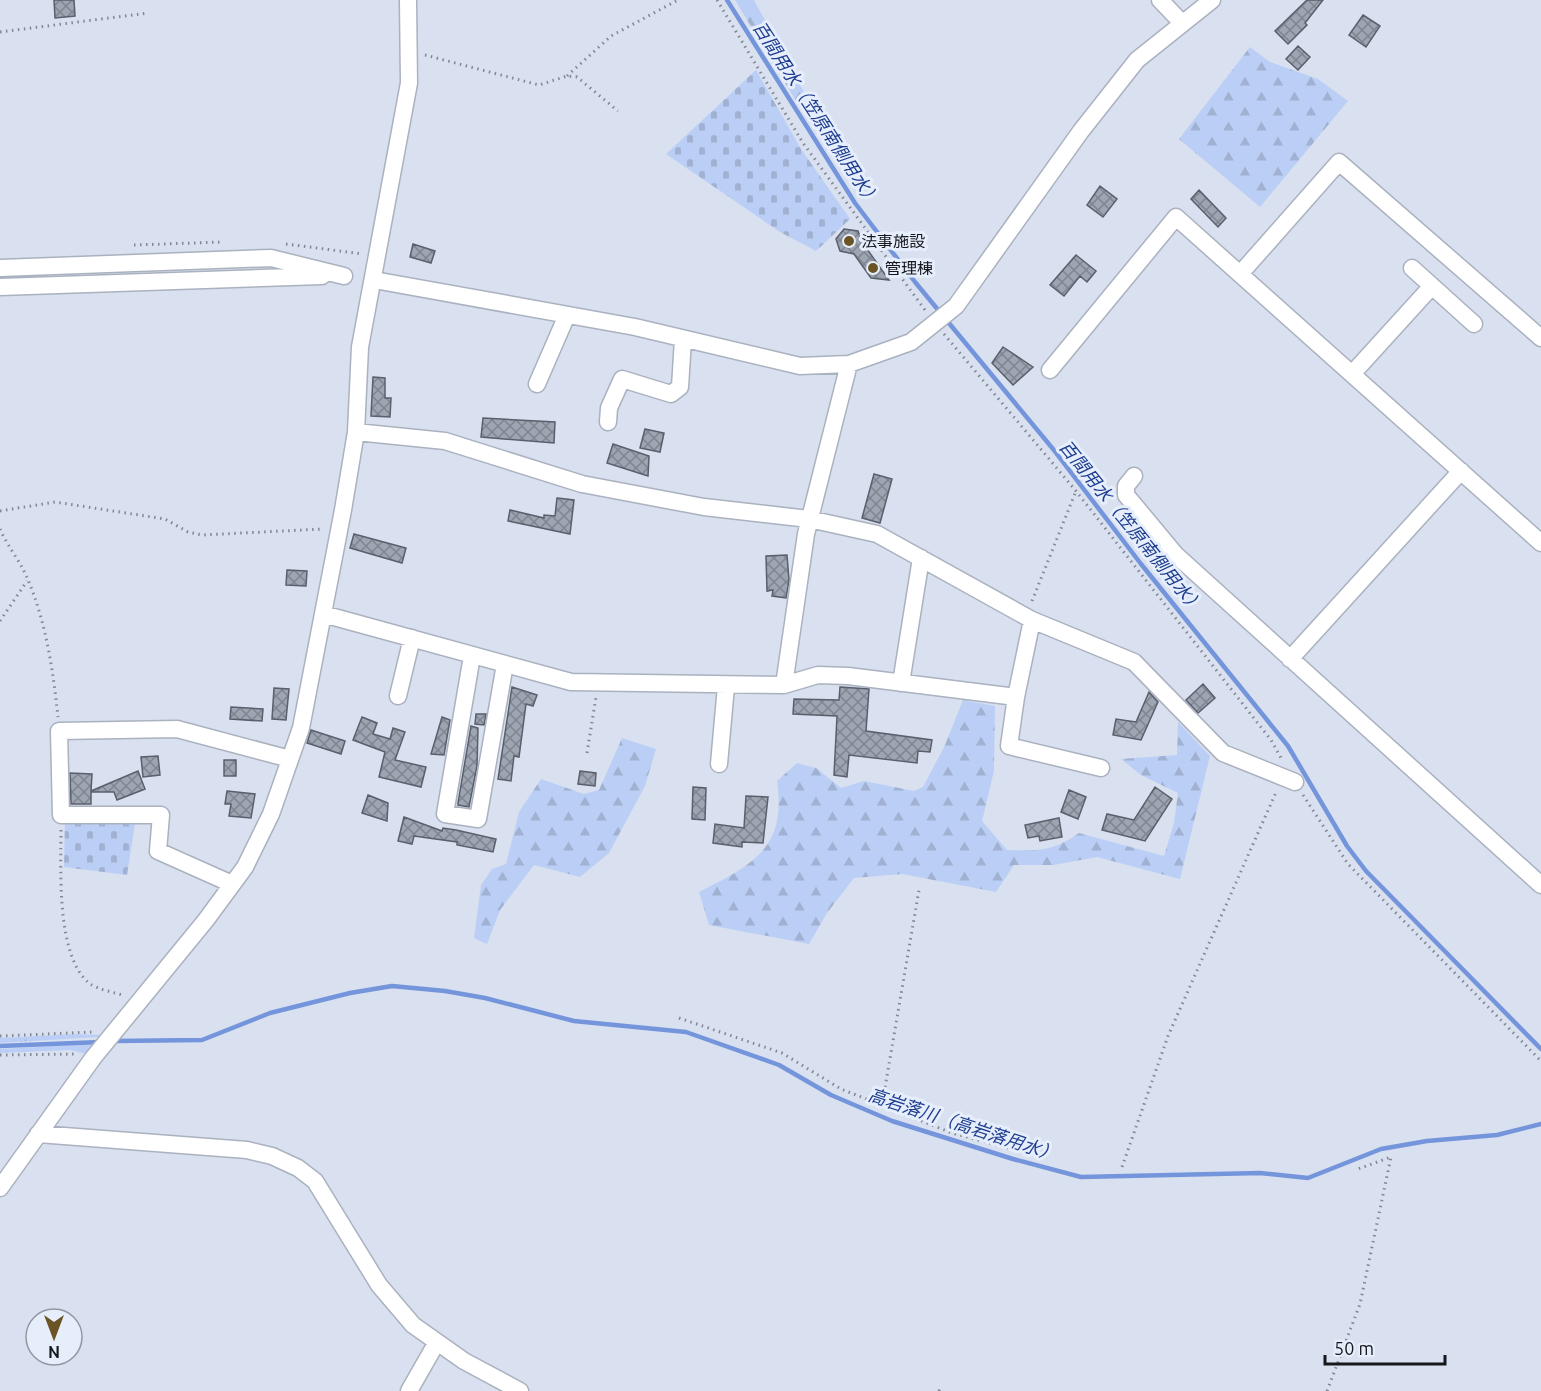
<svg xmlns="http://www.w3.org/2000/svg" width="1541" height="1391" viewBox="0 0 1541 1391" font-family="Ubuntu,'Noto Sans JP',sans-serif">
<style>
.grass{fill:url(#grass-tufts)}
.forest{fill:url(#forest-firs)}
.cemetery{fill:url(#cemetery-stones)}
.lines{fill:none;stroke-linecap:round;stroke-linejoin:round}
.stream{stroke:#7495db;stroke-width:4.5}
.building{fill:url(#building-cross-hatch);stroke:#595f6c;stroke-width:1.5}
.minor-casing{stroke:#aab1bf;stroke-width:19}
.path{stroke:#828791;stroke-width:3;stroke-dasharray:1.5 4.5;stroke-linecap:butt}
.minor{stroke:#fff;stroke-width:16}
.poi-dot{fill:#6a5424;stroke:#e6eefc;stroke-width:2}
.labels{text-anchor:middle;stroke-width:6;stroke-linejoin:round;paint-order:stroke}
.poi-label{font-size:16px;fill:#15171c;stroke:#e6eefc;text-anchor:start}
.water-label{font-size:18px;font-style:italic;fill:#1e3d8f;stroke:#e6eefc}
</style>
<defs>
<pattern id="grass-tufts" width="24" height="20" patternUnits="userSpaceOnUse" patternTransform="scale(1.5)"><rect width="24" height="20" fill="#bbcff6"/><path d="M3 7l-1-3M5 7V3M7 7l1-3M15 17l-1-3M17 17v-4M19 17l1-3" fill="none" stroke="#a0b1d2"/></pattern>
<pattern id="forest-firs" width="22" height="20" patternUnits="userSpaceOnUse" patternTransform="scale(1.5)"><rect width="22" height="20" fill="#bbcff6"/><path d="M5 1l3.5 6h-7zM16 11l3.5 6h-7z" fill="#a0b1d2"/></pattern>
<pattern id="cemetery-stones" width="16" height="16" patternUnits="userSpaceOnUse" patternTransform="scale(1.5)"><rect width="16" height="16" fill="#bbcff6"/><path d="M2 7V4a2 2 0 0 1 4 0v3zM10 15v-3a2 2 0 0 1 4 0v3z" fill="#a0b1d2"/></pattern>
<pattern id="building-cross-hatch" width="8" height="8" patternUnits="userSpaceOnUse" patternTransform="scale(1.5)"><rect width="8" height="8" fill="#9da4b2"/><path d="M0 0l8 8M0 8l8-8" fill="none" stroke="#7f8590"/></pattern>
</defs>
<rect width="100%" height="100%" fill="#d9e0ef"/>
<path class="grass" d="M 74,1034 L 101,1035 L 98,1037 L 0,1043 L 0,1038 Z
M 95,1044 L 87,1054 L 70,1050 L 0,1053 L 0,1049 Z"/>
<path class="forest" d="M 735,0 L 754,0 L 806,96 L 796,101 Z
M 1250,47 L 1270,62 L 1318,79 L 1348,101 L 1260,207 L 1179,139 Z
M 963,700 L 995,706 L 994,771 L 982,821 L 1007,850 C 1038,851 1054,851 1079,833 L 1164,856 L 1174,823 L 1178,793 L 1141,775 L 1121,759 L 1177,755 L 1178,722 L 1210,756 L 1180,879 L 1097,857 L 1054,865 L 1014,865 L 996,892 L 902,874 L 854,878 L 827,913 L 809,944 L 709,925 L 699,892 C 752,865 787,849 777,781 L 797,763 L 816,768 L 841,788 L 864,781 L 914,791 L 923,787 L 945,745 Z
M 622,738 L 656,749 L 645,786 L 609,853 L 580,877 L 534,865 L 500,910 L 487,944 L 474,938 L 481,885 L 492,869 L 506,864 L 519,812 L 541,779 L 584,794 L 599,790 Z"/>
<path class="cemetery" d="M 756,70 L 801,149 L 850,219 L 816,251 L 780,232 L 666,154 Z
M 136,817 L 127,875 L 64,867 L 65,818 Z"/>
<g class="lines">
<path class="stream" d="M 727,0 L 855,203 L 915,282 L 1053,449 L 1141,564 L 1288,746 L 1347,846 L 1366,871 L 1541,1049
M 113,1041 L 202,1040 L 270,1013 L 350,993 L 392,986 L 445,991 L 485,998 L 574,1021 L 686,1032 L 779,1065 L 831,1095 L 892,1121 L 1013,1159 L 1081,1177 L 1260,1173 L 1308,1178 L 1381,1149 L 1427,1141 L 1497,1135 L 1541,1124
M 0,1046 L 101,1042"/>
</g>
<path class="building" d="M 54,0 L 74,0 L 75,16 L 55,18 Z
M 1307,0 L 1323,0 L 1305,23 L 1307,25 L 1288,44 L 1275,31 Z
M 1363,15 L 1380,26 L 1366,47 L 1349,35 Z
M 1298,46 L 1310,57 L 1298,70 L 1286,59 Z
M 1100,186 L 1117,199 L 1103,217 L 1087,205 Z
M 1199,190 L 1226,218 L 1218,227 L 1191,199 Z
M 844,229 L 858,231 L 862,242 L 889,280 L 871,278 L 854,254 L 840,251 L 836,239 Z
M 413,244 L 435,251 L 431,263 L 410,257 Z
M 1076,255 L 1096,271 L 1087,282 L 1080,276 L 1064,296 L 1050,285 Z
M 1003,347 L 1033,367 L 1013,385 L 992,363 Z
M 373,377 L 385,378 L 385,398 L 391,398 L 390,417 L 371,416 Z
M 483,418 L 555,422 L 554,443 L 481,437 Z
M 645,429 L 664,433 L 660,452 L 640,448 Z
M 613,444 L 649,456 L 648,476 L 607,463 Z
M 874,474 L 892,479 L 880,523 L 862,518 Z
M 557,498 L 574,500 L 570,534 L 508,521 L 510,510 L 544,518 L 544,515 L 555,516 Z
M 354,534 L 406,548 L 402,563 L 350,548 Z
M 787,555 L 789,580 L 786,598 L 772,596 L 773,590 L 767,591 L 766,556 Z
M 287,570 L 307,571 L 306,586 L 286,585 Z
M 1203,684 L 1215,698 L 1198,713 L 1186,700 Z
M 512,687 L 537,695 L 533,706 L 526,704 L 519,757 L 514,756 L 511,781 L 498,779 Z
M 840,687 L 869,689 L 866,731 L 932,740 L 930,752 L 918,751 L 917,763 L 849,755 L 847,777 L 834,775 L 837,716 L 793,714 L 794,699 L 839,700 Z
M 274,688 L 289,689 L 286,720 L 272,719 Z
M 1149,692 L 1158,702 L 1141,740 L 1113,735 L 1116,719 L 1136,722 Z
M 231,707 L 263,709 L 262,721 L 230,719 Z
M 476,714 L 486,714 L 484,725 L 475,724 Z
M 362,717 L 377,723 L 373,734 L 390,739 L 393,728 L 405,732 L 395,760 L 426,767 L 421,787 L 379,777 L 385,752 L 353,740 Z
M 442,717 L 450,720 L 444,755 L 431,754 Z
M 471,726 L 478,728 L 477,766 L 469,807 L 458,805 L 458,803 Z
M 311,730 L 345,741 L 341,754 L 307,743 Z
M 158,756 L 160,775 L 143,777 L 141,757 Z
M 224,760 L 236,760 L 236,776 L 224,776 Z
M 138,771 L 145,789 L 117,800 L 114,792 L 91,792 L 91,804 L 71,804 L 70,773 L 92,774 L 91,791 Z
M 580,771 L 596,773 L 595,786 L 578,784 Z
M 693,787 L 706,788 L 705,820 L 692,819 Z
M 1155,787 L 1172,799 L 1145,841 L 1102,830 L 1107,814 L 1134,820 Z
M 1069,790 L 1086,797 L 1078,819 L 1061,812 Z
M 227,791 L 255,794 L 251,818 L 229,816 L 231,804 L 225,804 Z
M 368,795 L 388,803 L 387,821 L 362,813 Z
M 746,796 L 768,797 L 763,843 L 742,842 L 742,847 L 713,843 L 715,824 L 744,828 Z
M 404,817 L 442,831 L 443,828 L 456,830 L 496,839 L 493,852 L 457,845 L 457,842 L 414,836 L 412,844 L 398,841 Z
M 1059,818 L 1062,837 L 1040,841 L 1039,836 L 1028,838 L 1025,825 Z"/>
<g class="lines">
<defs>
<path id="minor" d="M 1160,0 L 1182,23
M 0,268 L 271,258 L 344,276
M 1412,268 L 1474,324
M 1240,274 L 1339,162 L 1541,338
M 374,280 L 635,327 L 800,366 L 849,364 L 911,342 L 956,306 L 1081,131 L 1137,60 L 1212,0
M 0,287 L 322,276
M 1050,370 L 1176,217 L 1541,543
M 1352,374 L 1432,286
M 537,384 L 567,315
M 608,422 L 609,408 L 622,379 L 671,394 L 680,387 L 683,339
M 356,432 L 445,441 L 582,484 L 704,507 L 809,519 L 877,534 L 1032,620 L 1134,662 L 1223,753 L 1295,782
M 1134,476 L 1126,486 L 1126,495 L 1176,555 L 1541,885
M 323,614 L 571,682 L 784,685 L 806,534 L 849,364
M 1032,620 L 1016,697 L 1009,746 L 1101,768
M 472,656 L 445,814 L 478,819 L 505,664
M 1290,659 L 1461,471
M 901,683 L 921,558
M 784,685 L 818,675 L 848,676 L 1016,697
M 398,696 L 412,638
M 719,764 L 726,686
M 232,884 L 158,851 L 161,815 L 61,815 L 59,731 L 177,729 L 290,759
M 38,1134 L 247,1150 L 272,1156 L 298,1168 L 315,1181 L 379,1285 L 413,1325 L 464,1361 L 520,1391
M 0,1188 L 93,1058 L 206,920 L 245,867 L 271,814 L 301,728 L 343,510 L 356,432 L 360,347 L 409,83 L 408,0
M 409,1391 L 437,1342"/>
</defs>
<use href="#minor" class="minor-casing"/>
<path class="path" d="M 717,0 L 803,143 L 925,310
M 0,32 L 148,13
M 425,55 L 539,85 L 567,76 L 577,77 L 618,111
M 567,76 L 611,36 L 678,0
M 286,244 L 363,254
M 134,245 L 223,242
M 944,334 L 1076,491 L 1271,740 L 1281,758
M 0,511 L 55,502 L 165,519 L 188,532 L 202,535 L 323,529
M 0,529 C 6,543 16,556 23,569 C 45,614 53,669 58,717
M 1032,601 L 1076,491
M 0,621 L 27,581
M 587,753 L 596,697
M 1303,795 L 1348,864 L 1541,1061
M 61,830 C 61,869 56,956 89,983 C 98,990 114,992 125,996
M 679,1018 L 782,1053 L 841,1089 L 952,1133 L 1031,1154
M 0,1036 L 93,1032
M 0,1055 L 76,1054
M 882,1105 L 919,890
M 1122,1167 L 1168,1036 L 1277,790
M 939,1391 L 940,1388
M 1327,1391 L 1360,1304 L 1391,1157 L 1355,1170"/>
<use href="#minor" class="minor"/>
</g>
<g class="poi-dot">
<circle cx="849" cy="241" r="6"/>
<circle cx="873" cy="268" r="6"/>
</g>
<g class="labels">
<g class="poi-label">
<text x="861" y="247">法事施設</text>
<text x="885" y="274">管理棟</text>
</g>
<g class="water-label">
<text transform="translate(816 114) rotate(57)" y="6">百間用水（笠原南側用水）</text>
<text transform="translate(1131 527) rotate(51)" y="6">百間用水（笠原南側用水）</text>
<text transform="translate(963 1125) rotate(18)" y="6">高岩落川（高岩落用水）</text>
</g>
</g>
<g transform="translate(54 1337) rotate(180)"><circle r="28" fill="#e6eefc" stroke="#9298a2" stroke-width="1.5"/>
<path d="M0-4.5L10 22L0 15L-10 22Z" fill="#6a5424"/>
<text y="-9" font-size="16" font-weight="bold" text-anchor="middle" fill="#15171c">N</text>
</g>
<path d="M1325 1355v9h120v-9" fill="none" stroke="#15171c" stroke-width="3"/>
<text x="1334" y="1355" font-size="18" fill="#15171c" stroke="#e6eefc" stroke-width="4.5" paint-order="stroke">50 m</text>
</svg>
